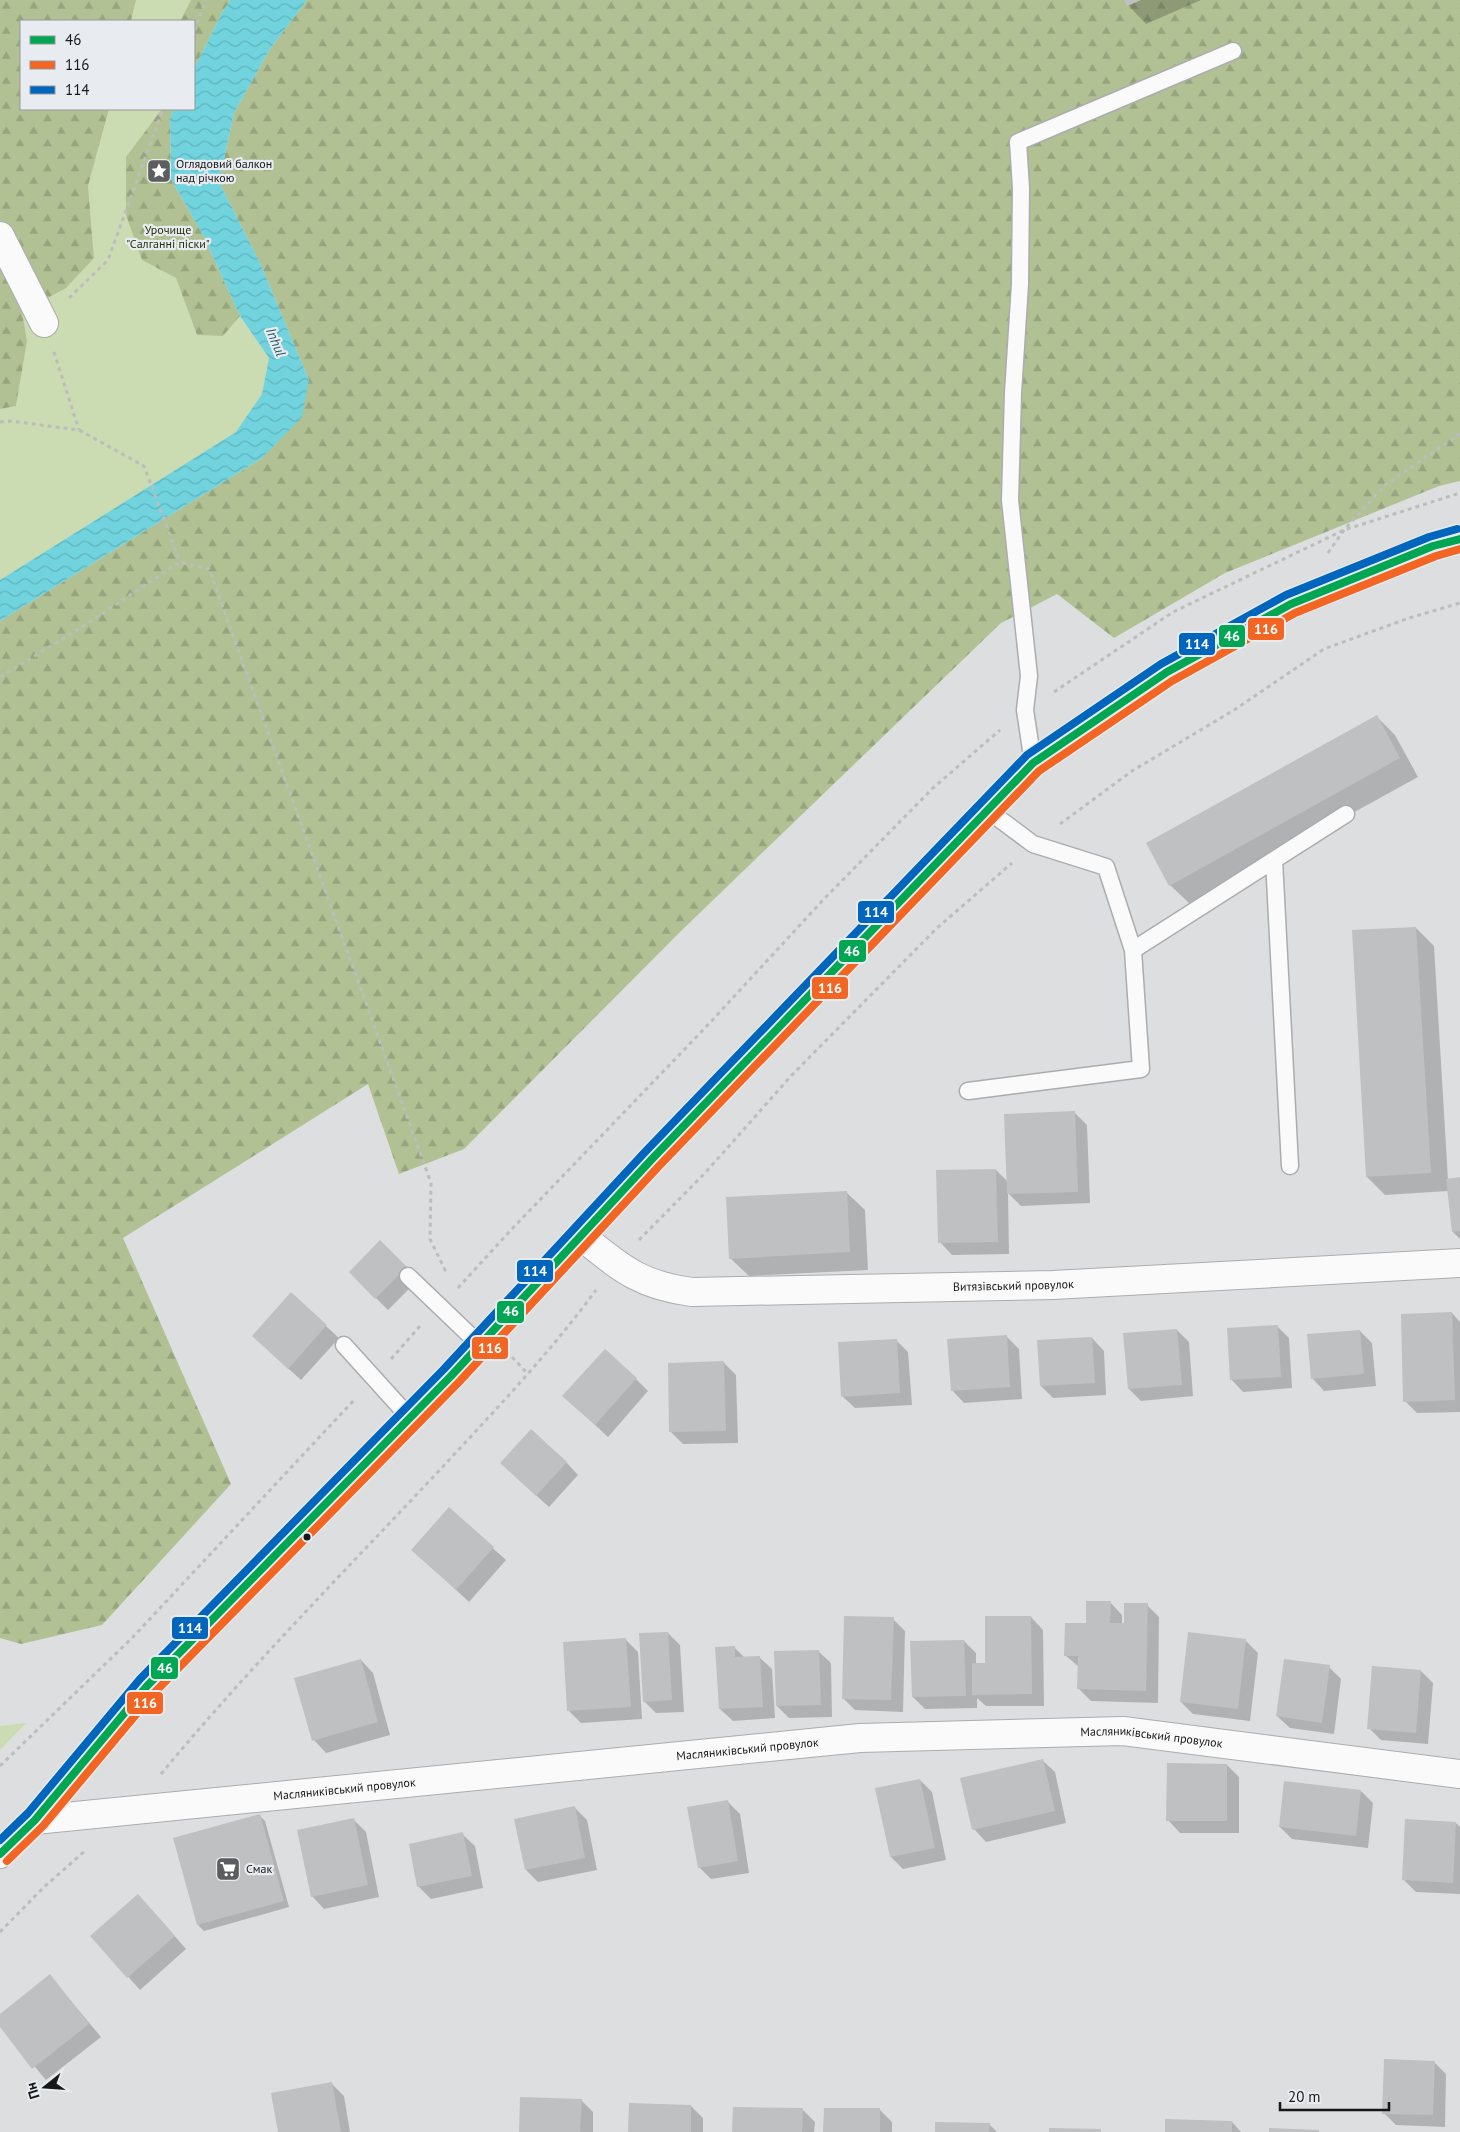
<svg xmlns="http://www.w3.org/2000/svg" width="1460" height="2132" viewBox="0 0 1460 2132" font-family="'PT Sans',sans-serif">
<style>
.green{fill:#cbdbb2}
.forest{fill:url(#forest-firs)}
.water{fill:url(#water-waves)}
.shadow{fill:#0003}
.building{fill:#bfc0c2}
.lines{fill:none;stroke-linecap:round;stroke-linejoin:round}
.lane-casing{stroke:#abacae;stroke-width:19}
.street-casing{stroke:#abacae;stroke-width:30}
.primary-casing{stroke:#abacae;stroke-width:30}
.path{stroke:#bcbdbd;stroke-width:3;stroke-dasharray:4 4;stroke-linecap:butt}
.lane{stroke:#fafafa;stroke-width:16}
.street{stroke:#fafafa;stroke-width:28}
.primary{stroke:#fafafa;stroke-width:28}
.bus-1-casing{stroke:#e8ecf0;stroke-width:11}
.bus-2-casing{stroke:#e8ecf0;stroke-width:11}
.bus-3-casing{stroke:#e8ecf0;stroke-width:11}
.bus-1{stroke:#00a651;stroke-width:8}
.bus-2{stroke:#f26522;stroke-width:8}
.bus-3{stroke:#0065bd;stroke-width:8}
.bus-dot{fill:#151718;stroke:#e8ecf0;stroke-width:2}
.labels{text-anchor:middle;stroke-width:4.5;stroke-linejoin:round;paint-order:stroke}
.poi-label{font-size:12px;fill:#151718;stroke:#e8ecf0;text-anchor:start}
.park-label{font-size:12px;fill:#26310d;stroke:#e8ecf0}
.street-label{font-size:12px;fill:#151718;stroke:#e8ecf0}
.water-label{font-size:14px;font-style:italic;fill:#275f65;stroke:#e8ecf0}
.line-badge{stroke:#e8ecf0;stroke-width:2}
.badge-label{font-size:14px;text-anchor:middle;font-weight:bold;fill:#fff}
</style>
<defs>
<pattern id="forest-firs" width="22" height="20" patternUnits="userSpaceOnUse" patternTransform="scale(1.25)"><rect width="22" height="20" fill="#b1c193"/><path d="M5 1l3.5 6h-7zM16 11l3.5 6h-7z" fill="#97a57e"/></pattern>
<pattern id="water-waves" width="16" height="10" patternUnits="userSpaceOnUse" patternTransform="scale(1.25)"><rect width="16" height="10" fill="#70d3dd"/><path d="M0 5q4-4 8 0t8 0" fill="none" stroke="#60b4bd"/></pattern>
</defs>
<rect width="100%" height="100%" fill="#dcdee0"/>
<path class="green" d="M 136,0 L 191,0 L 180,21 L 131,21 Z
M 109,109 L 162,109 L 142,260 L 176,278 L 197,335 L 223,336 L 240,316 L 269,358 L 262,394 L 237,432 L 0,580 L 0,409 L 16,406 L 27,341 L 22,312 L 66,288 L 94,258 L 88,186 Z
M 26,1723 L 0,1750 L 0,1726 Z"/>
<path class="forest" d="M 0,0 L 136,0 L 131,21 L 21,21 L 21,109 L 109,109 L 88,186 L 94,258 L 66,288 L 22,312 L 27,341 L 16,406 L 0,409 Z
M 191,0 L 231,0 L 223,11 L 194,69 L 194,21 L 180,21 Z
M 307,0 L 1460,0 L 1460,481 L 1439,486 L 1225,573 L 1114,638 L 1057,594 L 1001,623 L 681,931 L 464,1149 L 399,1174 L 368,1084 L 123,1238 L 231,1484 L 102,1625 L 21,1644 L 0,1638 L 0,621 L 262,458 L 309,380 L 260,263 L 219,182 L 234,113 L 270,49 Z
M 162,109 L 174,109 L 170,118 L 171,179 L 204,237 L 240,316 L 223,336 L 197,335 L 176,278 L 142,260 L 126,215 L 126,157 Z"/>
<path class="water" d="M 231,0 L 307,0 L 270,49 L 234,113 L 219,182 L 260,263 L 309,380 L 302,417 L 262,458 L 0,621 L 0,580 L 236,432 L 262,394 L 269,358 L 240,316 L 204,237 L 171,179 L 170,118 L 174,109 L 194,109 L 194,69 L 223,11 Z"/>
<path class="shadow" d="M 1126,0 L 1201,0 L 1146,24 L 1128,5 Z
M 1377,717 L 1395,735 L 1418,777 L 1189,903 L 1170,885 Z
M 1416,928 L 1434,946 L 1448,1180 L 1460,1179 L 1460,1239 L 1453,1232 L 1448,1191 L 1385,1195 L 1367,1177 Z
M 1075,1113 L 1087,1125 L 1090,1203 L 1021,1206 L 1008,1193 L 1009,1254 L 952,1255 L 940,1242 L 996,1170 L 1008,1182 Z
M 846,1192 L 865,1210 L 868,1270 L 749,1276 L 730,1258 Z
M 380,1242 L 418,1280 L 388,1310 L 350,1272 Z
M 291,1294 L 339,1338 L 301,1380 L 253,1336 Z
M 1452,1313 L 1460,1322 L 1460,1412 L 1417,1413 L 1405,1401 Z
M 1277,1326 L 1289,1338 L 1292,1388 L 1243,1392 L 1231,1379 Z
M 1177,1330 L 1189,1342 L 1193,1396 L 1141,1401 L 1129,1389 Z
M 1360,1331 L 1372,1343 L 1376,1386 L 1324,1391 L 1312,1378 Z
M 1007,1337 L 1019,1349 L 1022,1399 L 964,1403 L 952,1390 Z
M 1092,1338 L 1104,1351 L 1106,1395 L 1053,1398 L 1041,1386 Z
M 896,1340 L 908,1352 L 912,1405 L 855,1408 L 842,1396 Z
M 724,1363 L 736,1375 L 738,1443 L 683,1444 L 671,1432 Z
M 636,1379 L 648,1391 L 608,1437 L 564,1396 Z
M 566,1462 L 578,1475 L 549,1507 L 514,1475 Z
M 449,1509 L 506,1560 L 469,1602 L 413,1550 Z
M 1110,1602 L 1122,1615 L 1122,1624 L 1147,1605 L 1159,1617 L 1158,1703 L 1091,1701 L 1079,1689 L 1079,1667 L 1065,1655 L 1087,1624 Z
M 1031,1617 L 1043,1630 L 1044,1706 L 986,1706 L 977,1698 L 977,1708 L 925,1709 L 913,1697 L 964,1641 L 976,1653 L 976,1664 L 987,1664 Z
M 893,1619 L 905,1631 L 903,1712 L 855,1710 L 843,1698 Z
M 668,1633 L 680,1645 L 684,1712 L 656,1713 L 644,1701 Z
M 626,1640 L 638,1652 L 642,1719 L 581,1723 L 569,1711 Z
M 1246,1641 L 1258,1653 L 1250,1721 L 1193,1714 L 1181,1702 Z
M 734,1647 L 745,1658 L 759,1657 L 772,1669 L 775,1718 L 733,1721 L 720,1709 Z
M 818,1651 L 831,1663 L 832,1717 L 789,1718 L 777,1706 Z
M 361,1660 L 373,1673 L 390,1735 L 326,1753 L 314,1740 Z
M 1329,1667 L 1341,1679 L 1334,1734 L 1290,1728 L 1277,1716 Z
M 1421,1671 L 1433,1683 L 1428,1744 L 1381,1740 L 1369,1728 Z
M 1042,1760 L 1055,1772 L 1066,1823 L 986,1842 L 974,1829 Z
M 1227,1765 L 1239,1777 L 1239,1833 L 1180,1833 L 1168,1820 Z
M 920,1780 L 932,1792 L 946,1860 L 903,1869 L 891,1857 Z
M 1361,1791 L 1373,1803 L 1368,1848 L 1292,1839 L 1280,1827 Z
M 728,1802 L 740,1814 L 749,1873 L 711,1879 L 699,1867 Z
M 574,1807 L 587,1820 L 597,1870 L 538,1882 L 526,1870 Z
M 259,1815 L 265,1821 L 289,1907 L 204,1931 L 198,1925 Z
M 354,1820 L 366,1832 L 379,1897 L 324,1909 L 312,1896 Z
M 1456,1823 L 1460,1827 L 1460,1894 L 1416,1892 L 1404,1880 Z
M 462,1834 L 475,1846 L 483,1888 L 431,1899 L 419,1887 L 410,1845 Z
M 150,1908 L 186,1949 L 140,1990 L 92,1936 Z
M 50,1976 L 101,2037 L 46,2080 L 0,2025 L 0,2015 Z
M 1434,2062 L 1446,2074 L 1445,2127 L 1396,2125 L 1384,2113 Z
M 332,2084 L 344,2096 L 350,2132 L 279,2132 Z
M 581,2100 L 593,2112 L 593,2132 L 521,2132 Z
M 691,2106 L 703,2118 L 703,2132 L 629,2132 Z
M 802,2109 L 815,2122 L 814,2132 L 734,2132 Z
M 880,2110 L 892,2122 L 892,2132 L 825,2132 Z
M 1232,2122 L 1241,2132 L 1166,2132 Z
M 989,2124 L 997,2132 L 936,2132 Z"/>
<path class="building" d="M 1124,0 L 1141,0 L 1127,6 Z
M 1377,715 L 1400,758 L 1169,886 L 1146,843 Z
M 1416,927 L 1431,1173 L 1366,1177 L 1352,930 Z
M 1075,1111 L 1078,1192 L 1007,1194 L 1004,1114 Z
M 996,1169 L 998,1242 L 938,1243 L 936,1170 Z
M 1460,1177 L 1460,1231 L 1452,1232 L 1446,1179 Z
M 847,1191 L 850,1252 L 729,1259 L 726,1197 Z
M 380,1240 L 407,1267 L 375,1299 L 349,1272 Z
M 291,1292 L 327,1325 L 288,1369 L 252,1336 Z
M 1452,1312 L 1455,1400 L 1403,1402 L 1401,1314 Z
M 1278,1325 L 1281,1377 L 1230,1380 L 1227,1328 Z
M 1177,1329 L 1182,1385 L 1128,1389 L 1123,1333 Z
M 1360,1330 L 1364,1374 L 1311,1379 L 1307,1334 Z
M 1007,1335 L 1010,1387 L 951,1391 L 947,1339 Z
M 1092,1337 L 1095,1383 L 1040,1386 L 1037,1340 Z
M 897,1339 L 900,1393 L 841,1397 L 838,1342 Z
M 605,1349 L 637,1378 L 595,1425 L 562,1396 Z
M 724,1361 L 726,1431 L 669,1432 L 668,1363 Z
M 531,1429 L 567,1462 L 536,1496 L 500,1463 Z
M 449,1507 L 494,1547 L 456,1590 L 411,1550 Z
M 1086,1601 L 1111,1601 L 1110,1623 L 1124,1623 L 1124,1603 L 1148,1603 L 1146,1691 L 1077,1689 L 1078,1656 L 1064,1656 L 1065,1623 L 1086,1623 Z
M 844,1616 L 894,1617 L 891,1700 L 842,1699 Z
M 985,1616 L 1031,1616 L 1032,1694 L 972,1695 L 972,1663 L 985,1663 Z
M 668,1632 L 672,1700 L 643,1702 L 639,1633 Z
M 1188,1632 L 1246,1639 L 1238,1709 L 1180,1702 Z
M 626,1638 L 631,1707 L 567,1711 L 563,1642 Z
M 964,1640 L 966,1696 L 912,1697 L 910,1641 Z
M 735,1646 L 735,1657 L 760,1656 L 763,1707 L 719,1709 L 715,1647 Z
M 819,1650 L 821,1705 L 776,1706 L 774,1651 Z
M 361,1659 L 378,1722 L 312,1741 L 294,1678 Z
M 1284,1659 L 1330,1665 L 1322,1723 L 1276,1716 Z
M 1372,1666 L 1421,1670 L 1416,1733 L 1367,1729 Z
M 1043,1759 L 1055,1811 L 972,1830 L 960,1778 Z
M 1167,1763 L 1227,1764 L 1227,1821 L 1166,1821 Z
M 920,1779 L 935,1848 L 890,1857 L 875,1788 Z
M 1284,1781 L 1361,1790 L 1356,1836 L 1279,1827 Z
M 728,1800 L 738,1861 L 698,1868 L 687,1807 Z
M 575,1806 L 585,1858 L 525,1870 L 514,1819 Z
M 260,1814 L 284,1901 L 197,1925 L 173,1838 Z
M 354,1818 L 368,1885 L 311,1897 L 297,1830 Z
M 1405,1819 L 1456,1822 L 1453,1883 L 1402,1880 Z
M 463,1832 L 472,1876 L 417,1887 L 409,1844 Z
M 138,1894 L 175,1936 L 127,1978 L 90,1936 Z
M 50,1974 L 89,2024 L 32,2069 L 0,2027 L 0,2014 Z
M 1384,2059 L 1435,2061 L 1433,2115 L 1382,2114 Z
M 332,2082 L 341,2132 L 278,2132 L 271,2093 Z
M 520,2097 L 582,2099 L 580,2132 L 519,2132 Z
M 629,2103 L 691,2105 L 691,2132 L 628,2132 Z
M 733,2107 L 803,2108 L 802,2132 L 732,2132 Z
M 824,2108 L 880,2108 L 880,2132 L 823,2132 Z
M 1165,2119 L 1232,2121 L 1232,2132 L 1165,2132 Z
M 935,2122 L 990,2123 L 989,2132 L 935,2132 Z
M 1049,2128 L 1101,2129 L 1101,2132 L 1049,2132 Z
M 1269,2128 L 1319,2130 L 1319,2132 L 1269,2132 Z"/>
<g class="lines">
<defs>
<path id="lane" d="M 1033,763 L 1025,710 L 1029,676 L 1010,500 L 1013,393 L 1020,284 L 1021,188 L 1018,142 L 1233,51
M 986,809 L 1033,844 L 1106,867 L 1133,950 L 1346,814
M 1274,860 L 1290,1166
M 968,1091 L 1141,1069 L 1133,950
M 408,1276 L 480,1345
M 344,1345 L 410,1418"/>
<g id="street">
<path d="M 0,236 L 44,323"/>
<path id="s1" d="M 581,1236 C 621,1268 639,1285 692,1292 L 1053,1285 L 1460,1263"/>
<path id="s2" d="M 35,1820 L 860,1738 L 1123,1731 L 1460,1774"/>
</g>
<path id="primary" d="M 0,1854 L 35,1820 L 147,1686 L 451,1376 L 652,1159 L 1033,763 L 1167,672 L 1291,604 L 1433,546 L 1460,539"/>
</defs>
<use href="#lane" class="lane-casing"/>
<use href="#street" class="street-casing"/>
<use href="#primary" class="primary-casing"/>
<path class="path" d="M 194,31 L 206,0
M 69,298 L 108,260 L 163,109
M 54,352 L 79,430
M 0,422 L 10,421 L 79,430 L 144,466 L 180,562
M 1328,553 L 1344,530 L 1385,485 L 1460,434
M 0,677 L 82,627 L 180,562 L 209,569 L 431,1183 L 430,1239 L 446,1272
M 1054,692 L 1173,612 L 1344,530 L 1460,493
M 1060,824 L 1132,771 L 1234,710 L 1324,649 L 1409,618 L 1460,603
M 639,1240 L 706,1172 L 791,1076 L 937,928 L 1012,863
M 458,1288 L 510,1231 L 705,1028 L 823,900 L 933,788 L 1000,730
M 512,1357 L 527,1373
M 391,1359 L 420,1326
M 0,1766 L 133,1637 L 355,1399
M 161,1774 C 252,1664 353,1563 450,1459 C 500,1405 552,1350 596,1290
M 0,1932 L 44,1887 L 86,1850"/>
<use href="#lane" class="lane"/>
<use href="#street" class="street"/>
<use href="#primary" class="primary"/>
<defs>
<path id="bus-1" d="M 0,1854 L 35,1820 L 147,1686 L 451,1376 L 652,1159 L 1033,763 L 1167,672 L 1291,604 L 1433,546 L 1460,539"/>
<path id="bus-2" d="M 7,1861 L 43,1826 L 154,1693 L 458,1383 L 659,1166 L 1039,771 L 1172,681 L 1295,613 L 1436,556 L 1460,549"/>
<path id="bus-3" d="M 0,1840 L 28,1813 L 140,1679 L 444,1369 L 645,1152 L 1027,755 L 1161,664 L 1286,595 L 1429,537 L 1457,529"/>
</defs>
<use href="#bus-1" class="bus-1-casing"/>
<use href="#bus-2" class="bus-2-casing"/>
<use href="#bus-3" class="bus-3-casing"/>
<use href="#bus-1" class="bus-1"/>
<use href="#bus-2" class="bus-2"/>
<use href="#bus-3" class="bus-3"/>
</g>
<defs>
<symbol id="sight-square" viewBox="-11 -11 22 22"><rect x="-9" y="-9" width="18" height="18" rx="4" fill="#5b5d5e" stroke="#e8ecf0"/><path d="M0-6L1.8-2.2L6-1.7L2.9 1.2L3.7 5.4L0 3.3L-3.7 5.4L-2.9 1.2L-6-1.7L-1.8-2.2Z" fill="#fff"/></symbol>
<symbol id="supermarket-square" viewBox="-11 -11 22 22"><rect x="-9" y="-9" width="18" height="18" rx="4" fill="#5b5d5e" stroke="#e8ecf0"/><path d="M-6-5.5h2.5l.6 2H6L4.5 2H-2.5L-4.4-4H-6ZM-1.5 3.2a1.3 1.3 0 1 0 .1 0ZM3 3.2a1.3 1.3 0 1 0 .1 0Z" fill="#fff"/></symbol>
</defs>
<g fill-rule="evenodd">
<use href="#sight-square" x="145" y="157" width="28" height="28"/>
<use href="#supermarket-square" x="214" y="1855" width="28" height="28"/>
</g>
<circle class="bus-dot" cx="307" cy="1537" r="4.5"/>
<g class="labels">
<g class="poi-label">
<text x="176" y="168">Оглядовий балкон<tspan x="176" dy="14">над річкою</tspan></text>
<text x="246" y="1873">Смак</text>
</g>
<g class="park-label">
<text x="168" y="234">Урочище<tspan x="168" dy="14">"Салганні піски"</tspan></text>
</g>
<g class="street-label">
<text dy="4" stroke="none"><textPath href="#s1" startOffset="448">Витязівський провулок</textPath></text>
<text dy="4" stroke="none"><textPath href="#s2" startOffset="1121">Масляниківський провулок</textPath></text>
<text dy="4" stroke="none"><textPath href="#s2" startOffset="716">Масляниківський провулок</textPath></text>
<text dy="4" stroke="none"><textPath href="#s2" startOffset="311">Масляниківський провулок</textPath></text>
</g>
<g class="water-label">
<text transform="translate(276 342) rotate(67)" y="5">Inhul</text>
</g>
</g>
<g class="line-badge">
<rect x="1247" y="617" width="38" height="24" rx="5" fill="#f26522"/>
<rect x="1218" y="624" width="28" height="24" rx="5" fill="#00a651"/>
<rect x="1178" y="632" width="38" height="24" rx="5" fill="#0065bd"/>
<rect x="857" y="900" width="38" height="24" rx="5" fill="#0065bd"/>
<rect x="838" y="939" width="29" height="24" rx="5" fill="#00a651"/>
<rect x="811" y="976" width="38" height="24" rx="5" fill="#f26522"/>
<rect x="516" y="1259" width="38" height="24" rx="5" fill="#0065bd"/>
<rect x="496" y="1300" width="29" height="24" rx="5" fill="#00a651"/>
<rect x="471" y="1336" width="38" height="24" rx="5" fill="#f26522"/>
<rect x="171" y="1616" width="38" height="24" rx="5" fill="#0065bd"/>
<rect x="150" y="1656" width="29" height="24" rx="5" fill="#00a651"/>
<rect x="126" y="1691" width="38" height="24" rx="5" fill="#f26522"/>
</g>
<g class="badge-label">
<text x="1266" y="634">116</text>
<text x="1232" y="641">46</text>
<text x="1197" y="649">114</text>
<text x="876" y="917">114</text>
<text x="852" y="956">46</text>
<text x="830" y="993">116</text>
<text x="535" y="1276">114</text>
<text x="511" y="1316">46</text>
<text x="490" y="1353">116</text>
<text x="190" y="1633">114</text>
<text x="165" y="1673">46</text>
<text x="145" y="1708">116</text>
</g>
<rect x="20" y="20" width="175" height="90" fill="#e8ecf0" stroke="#94979a"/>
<rect x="30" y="36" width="25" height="8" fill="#00a651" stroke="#94979a"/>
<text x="65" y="45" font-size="15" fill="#151718">46</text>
<rect x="30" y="61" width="25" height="8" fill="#f26522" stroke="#94979a"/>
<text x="65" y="70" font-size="15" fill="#151718">116</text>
<rect x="30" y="86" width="25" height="8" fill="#0065bd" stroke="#94979a"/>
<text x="65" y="95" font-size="15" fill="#151718">114</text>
<g transform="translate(45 2087) rotate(253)" stroke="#e8ecf0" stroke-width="4" paint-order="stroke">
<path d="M0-4L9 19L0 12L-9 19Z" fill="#151718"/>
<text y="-8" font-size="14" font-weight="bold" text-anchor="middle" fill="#151718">Пн</text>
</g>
<path d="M1280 2102v8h109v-8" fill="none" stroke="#151718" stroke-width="2.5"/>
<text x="1288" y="2102" font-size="15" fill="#151718" stroke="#e8ecf0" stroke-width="4" paint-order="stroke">20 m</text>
</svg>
